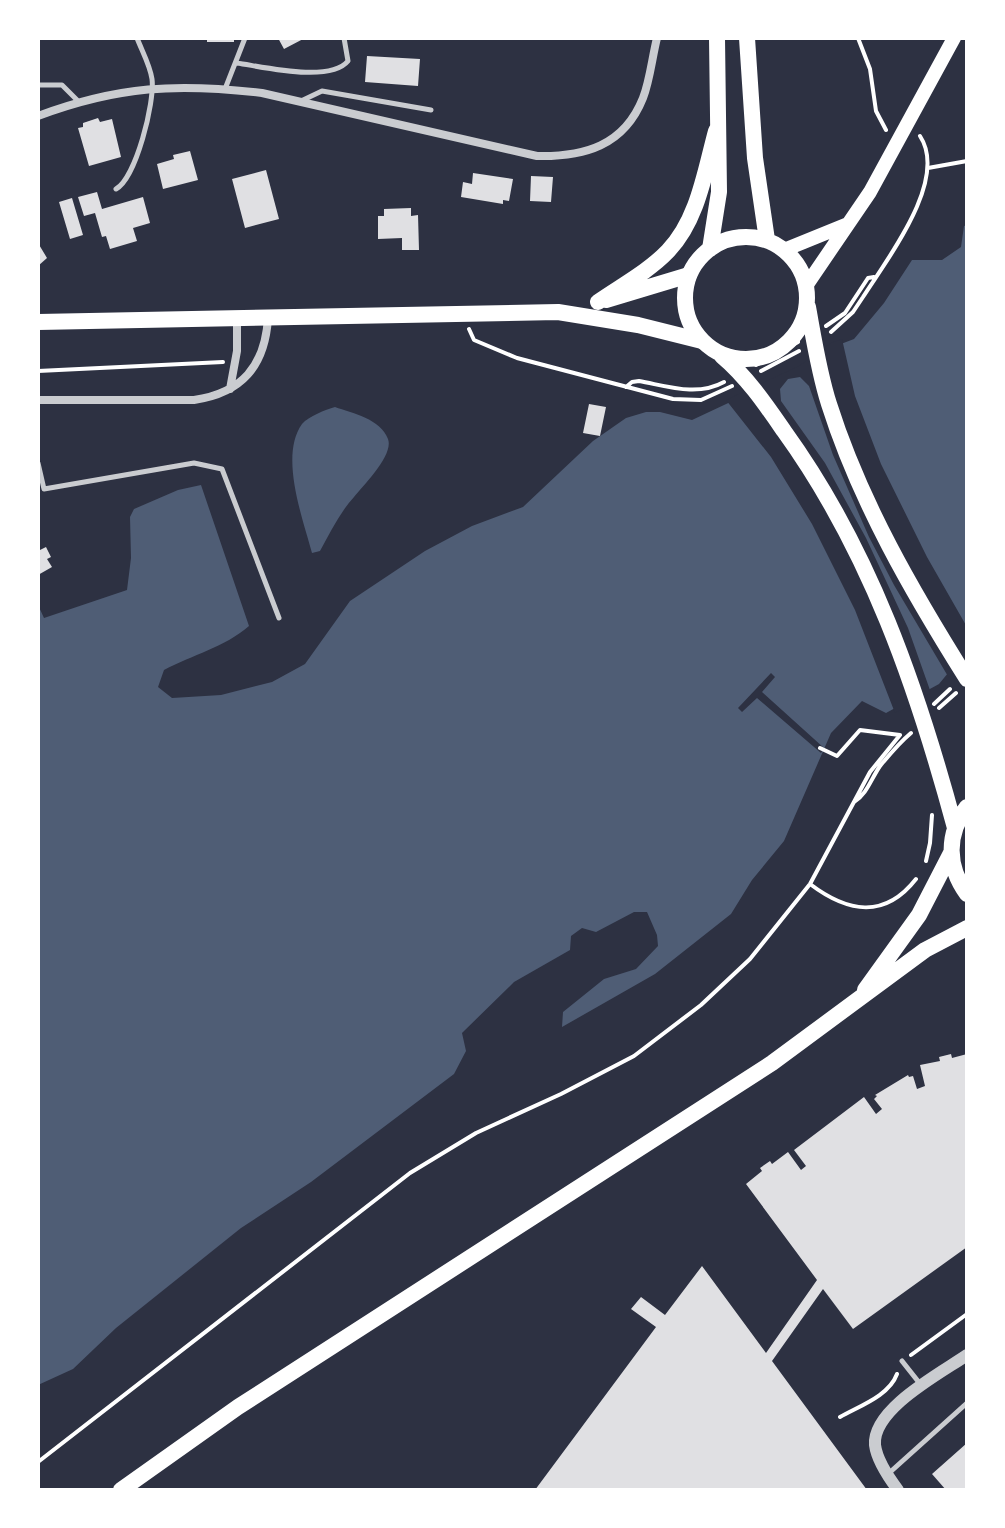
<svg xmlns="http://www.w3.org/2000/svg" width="1005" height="1528" viewBox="0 0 1005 1528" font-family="'IBM Plex Sans',sans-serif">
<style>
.water{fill:#4f5d75}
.pier{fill:#2d3142}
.building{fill:#e0e0e3}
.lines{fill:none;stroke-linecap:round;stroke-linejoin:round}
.path{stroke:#fff;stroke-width:4}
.service{stroke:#caccd0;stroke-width:5}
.minor{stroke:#caccd0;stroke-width:8}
.tertiary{stroke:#caccd0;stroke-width:12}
.secondary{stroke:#fff;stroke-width:14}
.primary{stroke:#fff;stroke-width:16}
.trunk{stroke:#fff;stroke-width:16}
</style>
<rect width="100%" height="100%" fill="#2d3142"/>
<path class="water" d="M 967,225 L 967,650 L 939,684 L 886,713 L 862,701 L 831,733 L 784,841 L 752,880 L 731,914 L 655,974 L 562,1027 L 563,1012 L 604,979 L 636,969 L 658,946 L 657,935 L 647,912 L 634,912 L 596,932 L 582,928 L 571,936 L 570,950 L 514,982 L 462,1033 L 466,1051 L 454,1074 L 311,1182 L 241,1228 L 116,1328 L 73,1369 L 38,1385 L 38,605 L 44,618 L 127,590 L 131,558 L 130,517 L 134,509 L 178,490 L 201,485 L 249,626 C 225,647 192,655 164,670 L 158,687 L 172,698 L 221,695 L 272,682 L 305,664 L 350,601 L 425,551 L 472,526 L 523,507 L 593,441 L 626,418 L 646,412 L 660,412 L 692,420 L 801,369 L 833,347 L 854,339 L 884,303 L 912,260 L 942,260 L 961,247 L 964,226 Z
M 335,407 C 352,413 381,419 388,439 C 394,455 364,485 354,497 C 340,512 330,533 320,551 L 312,553 C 303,519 279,456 302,424 C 309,416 325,410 335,407 Z"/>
<path class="pier" d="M 842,339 L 855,396 L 881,464 L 927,557 L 967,627 L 967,656 L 949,678 L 894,585 L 869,537 L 833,455 L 809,386 L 800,377 L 788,379 L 780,389 L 781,401 L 825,463 L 866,538 L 908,628 L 931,693 L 895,713 L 855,610 L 812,524 L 771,457 L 726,400 L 799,366 L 831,343 Z
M 771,673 L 775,677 L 762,692 L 824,748 L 821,753 L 757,698 L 742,712 L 738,708 Z"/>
<path class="building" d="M 207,38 L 234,38 L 234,42 L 207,42 Z
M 278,38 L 305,38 L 284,49 Z
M 367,56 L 420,59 L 418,86 L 365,82 Z
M 98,118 L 100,122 L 112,119 L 121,157 L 89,166 L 78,128 L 83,127 L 83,123 Z
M 190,151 L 198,180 L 163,189 L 157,164 L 174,159 L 173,155 Z
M 266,170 L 279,219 L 245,228 L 232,179 Z
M 473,173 L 513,179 L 509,201 L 503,200 L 503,204 L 461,197 L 463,182 L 472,184 Z
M 531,176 L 553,177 L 551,202 L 530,201 Z
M 97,192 L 102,209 L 143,197 L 150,223 L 133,228 L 137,241 L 110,249 L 106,236 L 102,237 L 95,213 L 84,216 L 78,197 Z
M 72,198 L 83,235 L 70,239 L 59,202 Z
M 411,208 L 411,216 L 418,215 L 419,250 L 402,250 L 402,238 L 378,239 L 378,216 L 384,216 L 384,209 Z
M 38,243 L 47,258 L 38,266 Z
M 589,404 L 606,407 L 600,436 L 583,433 Z
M 46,547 L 51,557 L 47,559 L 52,567 L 38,575 L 38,551 Z
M 951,1054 L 952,1058 L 967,1054 L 967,1247 L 853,1329 L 823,1289 L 772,1361 L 867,1490 L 535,1490 L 656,1327 L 631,1309 L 641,1297 L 665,1315 L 702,1266 L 766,1353 L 817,1280 L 746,1184 L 762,1171 L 760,1168 L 770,1161 L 772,1164 L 788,1152 L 801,1170 L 806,1166 L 794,1150 L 864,1097 L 876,1114 L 882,1109 L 874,1099 L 877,1096 L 875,1095 L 908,1075 L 909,1077 L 913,1076 L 917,1089 L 925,1086 L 920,1065 L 940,1061 L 939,1057 Z
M 967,1443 L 967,1490 L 946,1490 L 932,1474 Z"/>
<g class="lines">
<path class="path" d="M 858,38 L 870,69 L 876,111 L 886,130
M 928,168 L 967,161
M 826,326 L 845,313 L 868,278 L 874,277
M 469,329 L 474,340 L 517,358 L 673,399 L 701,400 L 732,386
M 831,332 L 853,312 L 863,297 C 887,259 949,180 920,136
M 756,365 L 798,342
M 38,371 L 223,362
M 761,371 L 799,351
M 626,387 L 632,382 L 639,381 C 667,386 697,397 724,382
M 934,704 L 950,689
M 939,708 L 956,693
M 820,748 L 837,756 L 860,730 L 900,735
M 854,802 C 867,794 871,779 880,766 C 890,754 899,743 911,733
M 926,861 L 930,843 L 932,815
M 810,884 C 847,912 884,920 916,879
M 911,1355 L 967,1314
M 840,1417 C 859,1406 889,1396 897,1374
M 38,1462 L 410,1173 L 476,1133 L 561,1094 L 634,1056 L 701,1005 L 750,959 L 810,884 L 870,772 L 900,735"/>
<path class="service" d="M 237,63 C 264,67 330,83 348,61 L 344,38
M 38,85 L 62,85 L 78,101
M 225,89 L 245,38
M 301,101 L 322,91 L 431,110
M 116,189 C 136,178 155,102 152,79 C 150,65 142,51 137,38
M 38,463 L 44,489 L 194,463 L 222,469 L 279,618
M 902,1361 L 921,1385
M 888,1474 L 967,1403"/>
<path class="minor" d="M 38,116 C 118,86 177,83 262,93 L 537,156 C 584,157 624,146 643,98 C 650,80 652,58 657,38
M 230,389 L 237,351 L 237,318
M 38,400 L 194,400 C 242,393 265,366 268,318"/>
<path class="tertiary" d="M 898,1490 C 889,1478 877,1461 875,1445 C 872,1409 941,1373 967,1355"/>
<path class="secondary" d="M 784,250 L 848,224
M 806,286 L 870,192 L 954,38"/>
<path class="primary" d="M 606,300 L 689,275
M 598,302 C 621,286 649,271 668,251 C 698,220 705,171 716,131
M 38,322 L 558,312 L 638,325 L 702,341"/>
<path class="trunk" d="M 747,38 L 755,158 L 767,240
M685 298a61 61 0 1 1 122 0a61 61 0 1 1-122 0Z
M 710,249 L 719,192 L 717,38
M 808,307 C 814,340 819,373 829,404 C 860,502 913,593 967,679
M 722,356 C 747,377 766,405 784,431 C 870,550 917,687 955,828
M 967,807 C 946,834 947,867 967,894
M 865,990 L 919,915 L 951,853
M 121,1490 L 238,1407 L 772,1063 L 925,950 L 967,928"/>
</g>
<rect width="1005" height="1528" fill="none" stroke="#ffffff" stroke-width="80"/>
</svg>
